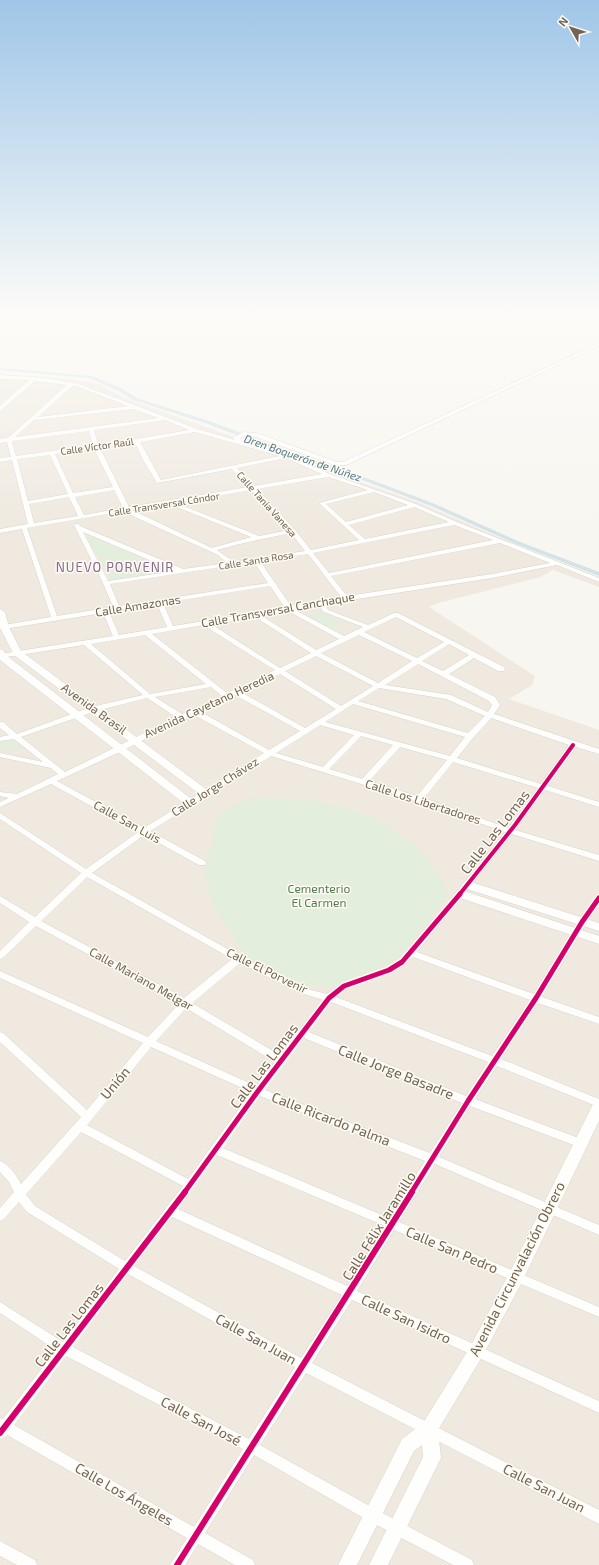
<svg xmlns="http://www.w3.org/2000/svg" width="599" height="1565" viewBox="0 0 599 1565" font-family="'Exo 2',sans-serif">
<style>
.residential{fill:#efe9df}
.green{fill:#e4eedc}
.lines{fill:none;stroke-linecap:round;stroke-linejoin:round}
.canal{fill:#d3e2e7;fill-rule:evenodd}
.street-casing{stroke:#d7d3ce;stroke-width:1}
.secondary-casing{stroke:#d8d3cd;stroke-width:1}
.street{fill:#fefefd;fill-rule:evenodd}
.secondary{fill:#fefefd;fill-rule:evenodd}
.cycleway-far2-casing{stroke:#fdfbf3;stroke-width:6}
.cycleway-far1-casing{stroke:#fdfbf3;stroke-width:8}
.cycleway-casing{stroke:#fdfbf3;stroke-width:8}
.cycleway-far2{stroke:#d6006c;stroke-width:4}
.cycleway-far1{stroke:#d6006c;stroke-width:5}
.cycleway{stroke:#d6006c;stroke-width:6}
.labels{text-anchor:middle;stroke-width:3;stroke-linejoin:round;paint-order:stroke}
.far-street-label{font-size:10px;fill:#746352;stroke:#fdfbf3}
.far-water-label{font-size:11px;font-style:italic;fill:#51788a;stroke:#fdfbf3}
.street-label{font-size:12px;fill:#746352;stroke:#fdfbf3}
.park-label{font-size:12px;fill:#557d4e;stroke:#fdfbf3}
.neighbourhood-label{font-size:13px;letter-spacing:1px;fill:#886a8e;stroke:#fdfbf3}
.near-street-label{font-size:14px;fill:#746352;stroke:#fdfbf3}
</style>
<rect width="100%" height="100%" fill="#f8f6f0"/>
<path class="residential" d="M 0,374 L 76,380 L 99,384 L 122,397 L 420,503 L 505,540 L 599,577 L 599,587 L 553,570 L 541,577 L 438,603 L 429,607 L 535,676 L 532,685 L 509,699 L 599,730 L 599,1565 L 0,1565 Z"/>
<path class="green" d="M 86,536 L 90,536 L 174,572 L 112,581 Z
M 320,611 L 343,623 L 331,629 L 308,617 Z
M 12,740 L 26,750 L 0,749 L 0,741 Z
M 250,797 L 315,800 L 374,817 L 414,845 L 430,863 L 444,884 L 447,896 L 398,960 L 387,966 L 326,989 L 325,986 L 309,985 L 306,989 L 249,960 L 212,903 L 204,873 L 219,813 Z"/>
<g class="lines">
<path class="canal" d="M 0,368 L 92,376 L 123,389 L 137,398 L 212,422 L 304,457 L 369,479 L 435,504 L 520,542 L 599,572 L 599,576 L 516,544 L 431,506 L 365,481 L 300,459 L 208,424 L 133,400 L 119,391 L 89,378 L 0,370 Z"/>
<defs>
<path id="street" d="M 599,343 L 599,346 L 346,465 L 334,465 L 256,437 L 244,436 L 240,438 L 244,442 L 287,455 L 330,474 L 416,504 L 457,522 L 599,578 L 599,582 L 557,565 L 492,578 L 325,604 L 328,610 L 368,625 L 394,613 L 398,613 L 504,667 L 505,669 L 504,671 L 498,671 L 474,658 L 449,674 L 495,697 L 500,705 L 494,714 L 599,749 L 599,754 L 576,747 L 548,786 L 599,802 L 599,807 L 545,790 L 515,830 L 599,855 L 599,861 L 512,834 L 417,952 L 534,994 L 579,920 L 596,896 L 599,895 L 599,904 L 586,924 L 542,997 L 599,1017 L 599,1024 L 538,1003 L 501,1059 L 599,1099 L 599,1107 L 497,1066 L 475,1099 L 584,1140 L 585,1143 L 584,1146 L 580,1147 L 576,1146 L 470,1106 L 439,1157 L 599,1225 L 599,1235 L 435,1164 L 399,1222 L 599,1307 L 599,1317 L 394,1230 L 357,1291 L 599,1401 L 599,1413 L 352,1300 L 312,1363 L 599,1510 L 599,1524 L 306,1373 L 260,1445 L 377,1510 L 472,1560 L 474,1565 L 453,1565 L 367,1520 L 254,1455 L 205,1533 L 253,1560 L 255,1565 L 235,1565 L 198,1544 L 185,1565 L 170,1565 L 187,1538 L 7,1435 L 5,1437 L 0,1439 L 0,1418 L 3,1419 L 56,1350 L 0,1313 L 0,1302 L 63,1342 L 119,1269 L 27,1212 L 19,1202 L 4,1219 L 0,1221 L 0,1208 L 14,1192 L 9,1182 L 0,1172 L 0,1161 C 9,1164 17,1176 21,1184 L 81,1117 L 0,1042 L 0,1032 L 3,1033 L 87,1110 L 143,1043 L 0,978 L 0,971 L 148,1037 L 179,1004 L 36,926 L 3,958 L 0,959 L 0,951 L 29,922 L 0,903 L 0,896 L 35,917 L 81,873 L 0,819 L 0,813 L 86,869 L 138,832 L 51,784 L 0,807 L 0,802 L 9,798 L 0,796 L 0,792 L 17,794 L 58,774 L 51,768 L 0,757 L 0,753 L 43,762 L 14,739 L 0,741 L 0,737 L 9,735 L 0,728 L 0,722 L 3,722 L 17,734 L 91,707 L 143,695 L 84,645 L 0,658 L 0,654 L 113,636 L 103,613 L 4,629 L 1,627 L 4,625 L 51,617 L 22,529 L 0,533 L 0,529 L 28,524 L 12,460 L 0,462 L 0,458 L 11,457 L 7,442 L 0,443 L 0,439 L 8,438 L 67,385 L 35,381 L 0,411 L 0,406 L 29,380 L 0,379 L 0,375 L 46,378 L 79,384 L 197,429 L 235,440 L 233,438 L 243,432 L 257,433 L 337,462 L 343,462 ZM 72,386 L 76,386 L 128,406 L 38,417 ZM 133,409 L 159,418 L 15,437 L 34,420 ZM 165,420 L 189,430 L 137,439 L 98,445 L 94,430 ZM 89,431 L 93,445 L 16,456 L 12,441 ZM 195,432 L 280,456 L 161,480 L 140,442 ZM 135,443 L 143,460 L 157,483 L 232,469 L 248,487 L 129,507 L 100,448 ZM 94,449 L 113,487 L 73,493 L 55,454 ZM 50,455 L 68,494 L 28,501 L 17,459 ZM 286,458 L 322,474 L 254,486 L 237,468 ZM 328,477 L 368,490 L 319,503 L 359,540 L 311,550 L 295,530 L 257,489 ZM 114,490 L 123,508 L 84,515 L 75,497 ZM 251,490 L 289,530 L 259,536 L 176,503 ZM 374,492 L 408,505 L 346,522 L 326,504 ZM 69,497 L 78,516 L 34,523 L 29,504 ZM 170,504 L 174,506 L 251,537 L 212,548 L 132,510 ZM 414,507 L 449,522 L 365,539 L 349,525 ZM 125,511 L 137,518 L 218,555 L 227,563 L 183,569 L 80,526 L 79,524 L 75,524 L 74,525 L 103,583 L 113,607 L 57,616 L 27,528 ZM 454,525 L 493,540 L 329,573 L 313,553 ZM 83,532 L 175,571 L 108,581 ZM 291,533 L 305,551 L 234,562 L 217,550 L 244,543 ZM 500,543 L 550,563 L 492,574 L 347,596 L 331,576 ZM 308,554 L 341,597 L 291,606 L 260,561 ZM 254,562 L 268,583 L 119,606 L 110,584 ZM 270,586 L 285,608 L 173,626 L 163,603 ZM 157,604 L 167,627 L 119,635 L 109,612 ZM 318,605 L 324,612 L 363,627 L 344,636 L 295,610 ZM 288,611 L 339,639 L 316,650 L 262,616 ZM 255,617 L 311,653 L 280,668 L 211,624 ZM 396,617 L 444,642 L 417,658 L 364,632 ZM 203,625 L 275,670 L 227,693 L 152,634 ZM 145,635 L 206,684 L 150,694 L 91,644 ZM 359,635 L 412,661 L 378,683 L 321,653 ZM 449,644 L 469,655 L 443,671 L 422,661 ZM 316,656 L 373,686 L 341,706 L 285,671 ZM 418,664 L 489,701 L 492,705 L 488,712 L 451,695 L 385,685 ZM 280,674 L 336,709 L 305,728 L 241,692 ZM 211,687 L 222,696 L 182,714 L 155,697 ZM 379,688 L 446,699 L 485,716 L 468,733 L 358,701 ZM 235,695 L 300,731 L 269,750 L 201,712 ZM 147,698 L 176,717 L 116,747 L 65,772 L 21,737 L 96,711 ZM 353,704 L 465,737 L 450,756 L 325,722 ZM 194,715 L 264,753 L 144,828 L 57,781 L 122,751 L 184,719 ZM 491,718 L 569,745 L 541,784 L 457,758 L 473,738 ZM 320,725 L 354,735 L 323,767 L 276,753 ZM 361,736 L 393,745 L 362,779 L 329,769 ZM 400,747 L 447,760 L 417,796 L 369,781 ZM 271,756 L 416,801 L 505,832 L 450,900 L 399,960 L 386,968 L 341,984 L 327,994 L 307,989 L 242,957 L 92,873 L 144,835 L 199,865 L 205,865 L 206,863 L 205,861 L 150,831 ZM 453,762 L 538,788 L 508,828 L 424,798 ZM 87,877 L 232,959 L 184,998 L 41,921 ZM 413,957 L 530,1000 L 492,1056 L 336,997 C 340,994 344,990 349,988 C 372,977 394,976 413,957 ZM 240,963 L 301,993 L 323,1000 L 280,1055 L 192,1003 ZM 331,1002 L 488,1062 L 466,1096 L 309,1032 ZM 186,1008 L 275,1062 L 256,1086 L 156,1041 ZM 304,1038 L 462,1103 L 430,1153 L 265,1090 ZM 151,1047 L 251,1092 L 188,1179 L 87,1125 ZM 260,1096 L 425,1161 L 389,1218 L 223,1148 ZM 81,1132 L 183,1186 L 125,1261 L 35,1206 L 26,1194 ZM 217,1155 L 385,1226 L 347,1286 L 178,1209 ZM 172,1217 L 342,1295 L 301,1358 L 134,1266 ZM 128,1274 L 295,1367 L 249,1439 L 73,1347 ZM 66,1356 L 243,1449 L 194,1527 L 14,1425 Z
M 0,1541 L 35,1560 L 37,1565 L 17,1565 L 0,1556 Z"/>
<path id="secondary" d="M 0,609 L 5,612 L 9,627 L 21,651 L 210,792 L 212,794 L 210,796 L 202,796 L 14,655 L 0,628 Z
M 0,649 L 3,650 L 6,655 L 194,801 L 196,803 L 194,805 L 186,805 L 0,660 Z
M 468,881 L 599,923 L 599,931 L 464,888 L 462,885 L 464,882 Z
M 461,890 L 599,936 L 599,944 L 457,897 L 455,894 L 457,891 Z
M 599,1101 L 599,1121 L 522,1282 L 482,1357 L 438,1430 L 441,1458 L 388,1565 L 369,1565 L 423,1457 L 422,1445 L 414,1451 L 357,1565 L 338,1565 L 402,1439 L 423,1423 L 470,1347 L 510,1272 L 592,1106 L 594,1102 Z"/>
</defs>
<use href="#street" class="street-casing"/>
<use href="#secondary" class="secondary-casing"/>
<use href="#street" class="street"/>
<use href="#secondary" class="secondary"/>
<defs>
<path id="cycleway-far2" d="M 459,895 L 515,825 L 573,745"/>
<path id="cycleway-far1" d="M 184,1193 L 258,1091 L 329,998 L 344,986 L 389,970 L 402,962 L 460,894
M 411,1193 L 468,1101 L 536,998 L 582,922 L 599,898"/>
<path id="cycleway" d="M 0,1433 L 185,1192
M 177,1565 L 412,1192"/>
</defs>
<use href="#cycleway-far2" class="cycleway-far2-casing"/>
<use href="#cycleway-far1" class="cycleway-far1-casing"/>
<use href="#cycleway" class="cycleway-casing"/>
<use href="#cycleway-far2" class="cycleway-far2"/>
<use href="#cycleway-far1" class="cycleway-far1"/>
<use href="#cycleway" class="cycleway"/>
</g>
<linearGradient id="sky" x2="0" y2="1"><stop stop-color="#9fc6e8"/><stop offset="0.59" stop-color="#fcfbf8"/><stop offset="1" stop-color="#fcfbf8" stop-opacity="0"/></linearGradient>
<rect width="599" height="531" fill="url(#sky)"/>
<g class="labels">
<g class="far-street-label">
<text transform="translate(97 446) rotate(-8)" y="4">Calle Víctor Raúl</text>
<text transform="translate(164 504) rotate(-9)" y="4">Calle Transversal Cóndor</text>
<text transform="translate(267 504) rotate(48)" y="4">Calle Tania Vanesa</text>
<text transform="translate(256 560) rotate(-9)" y="4">Calle Santa Rosa</text>
</g>
<g class="far-water-label">
<text transform="translate(303 458) rotate(19)" y="4">Dren Boquerón de Núñez</text>
</g>
<g class="street-label">
<text transform="translate(138 606) rotate(-9)" y="4">Calle Amazonas</text>
<text transform="translate(278 610) rotate(-10)" y="4">Calle Transversal Canchaque</text>
<text transform="translate(209 705) rotate(-25)" y="4">Avenida Cayetano Heredia</text>
<text transform="translate(94 709) rotate(36)" y="4">Avenida Brasil</text>
<text transform="translate(215 787) rotate(-32)" y="4">Calle Jorge Chávez</text>
<text transform="translate(423 802) rotate(18)" y="4">Calle Los Libertadores</text>
<text transform="translate(127 822) rotate(29)" y="4">Calle San Luis</text>
<text transform="translate(267 971) rotate(26)" y="4">Calle El Porvenir</text>
<text transform="translate(141 979) rotate(29)" y="4">Calle Mariano Melgar</text>
</g>
<g class="park-label">
<text x="319" y="893">Cementerio<tspan x="319" dy="14">El Carmen</tspan></text>
</g>
<g class="neighbourhood-label">
<text x="115" y="572">NUEVO PORVENIR</text>
</g>
<g class="near-street-label">
<text transform="translate(495 832) rotate(-52)" y="5">Calle Las Lomas</text>
<text transform="translate(264 1066) rotate(-53)" y="5">Calle Las Lomas</text>
<text transform="translate(396 1072) rotate(22)" y="5">Calle Jorge Basadre</text>
<text transform="translate(115 1083) rotate(-50)" y="5">Unión</text>
<text transform="translate(331 1119) rotate(21)" y="5">Calle Ricardo Palma</text>
<text transform="translate(379 1226) rotate(-58)" y="5">Calle Félix Jaramillo</text>
<text transform="translate(452 1250) rotate(23)" y="5">Calle San Pedro</text>
<text transform="translate(517 1269) rotate(-63)" y="5">Avenida Circunvalación Obrero</text>
<text transform="translate(406 1319) rotate(25)" y="5">Calle San Isidro</text>
<text transform="translate(69 1325) rotate(-52)" y="5">Calle Las Lomas</text>
<text transform="translate(256 1339) rotate(29)" y="5">Calle San Juan</text>
<text transform="translate(201 1421) rotate(28)" y="5">Calle San José</text>
<text transform="translate(544 1488) rotate(27)" y="5">Calle San Juan</text>
<text transform="translate(124 1494) rotate(30)" y="5">Calle Los Ángeles</text>
</g>
</g>
<g transform="translate(571 28) rotate(309)" stroke="#fdfbf3" stroke-width="3" paint-order="stroke">
<path d="M0-3L7 15L0 10L-7 15Z" fill="#746352"/>
<text y="-6" font-size="11" font-weight="bold" text-anchor="middle" fill="#746352">N</text>
</g>
</svg>
